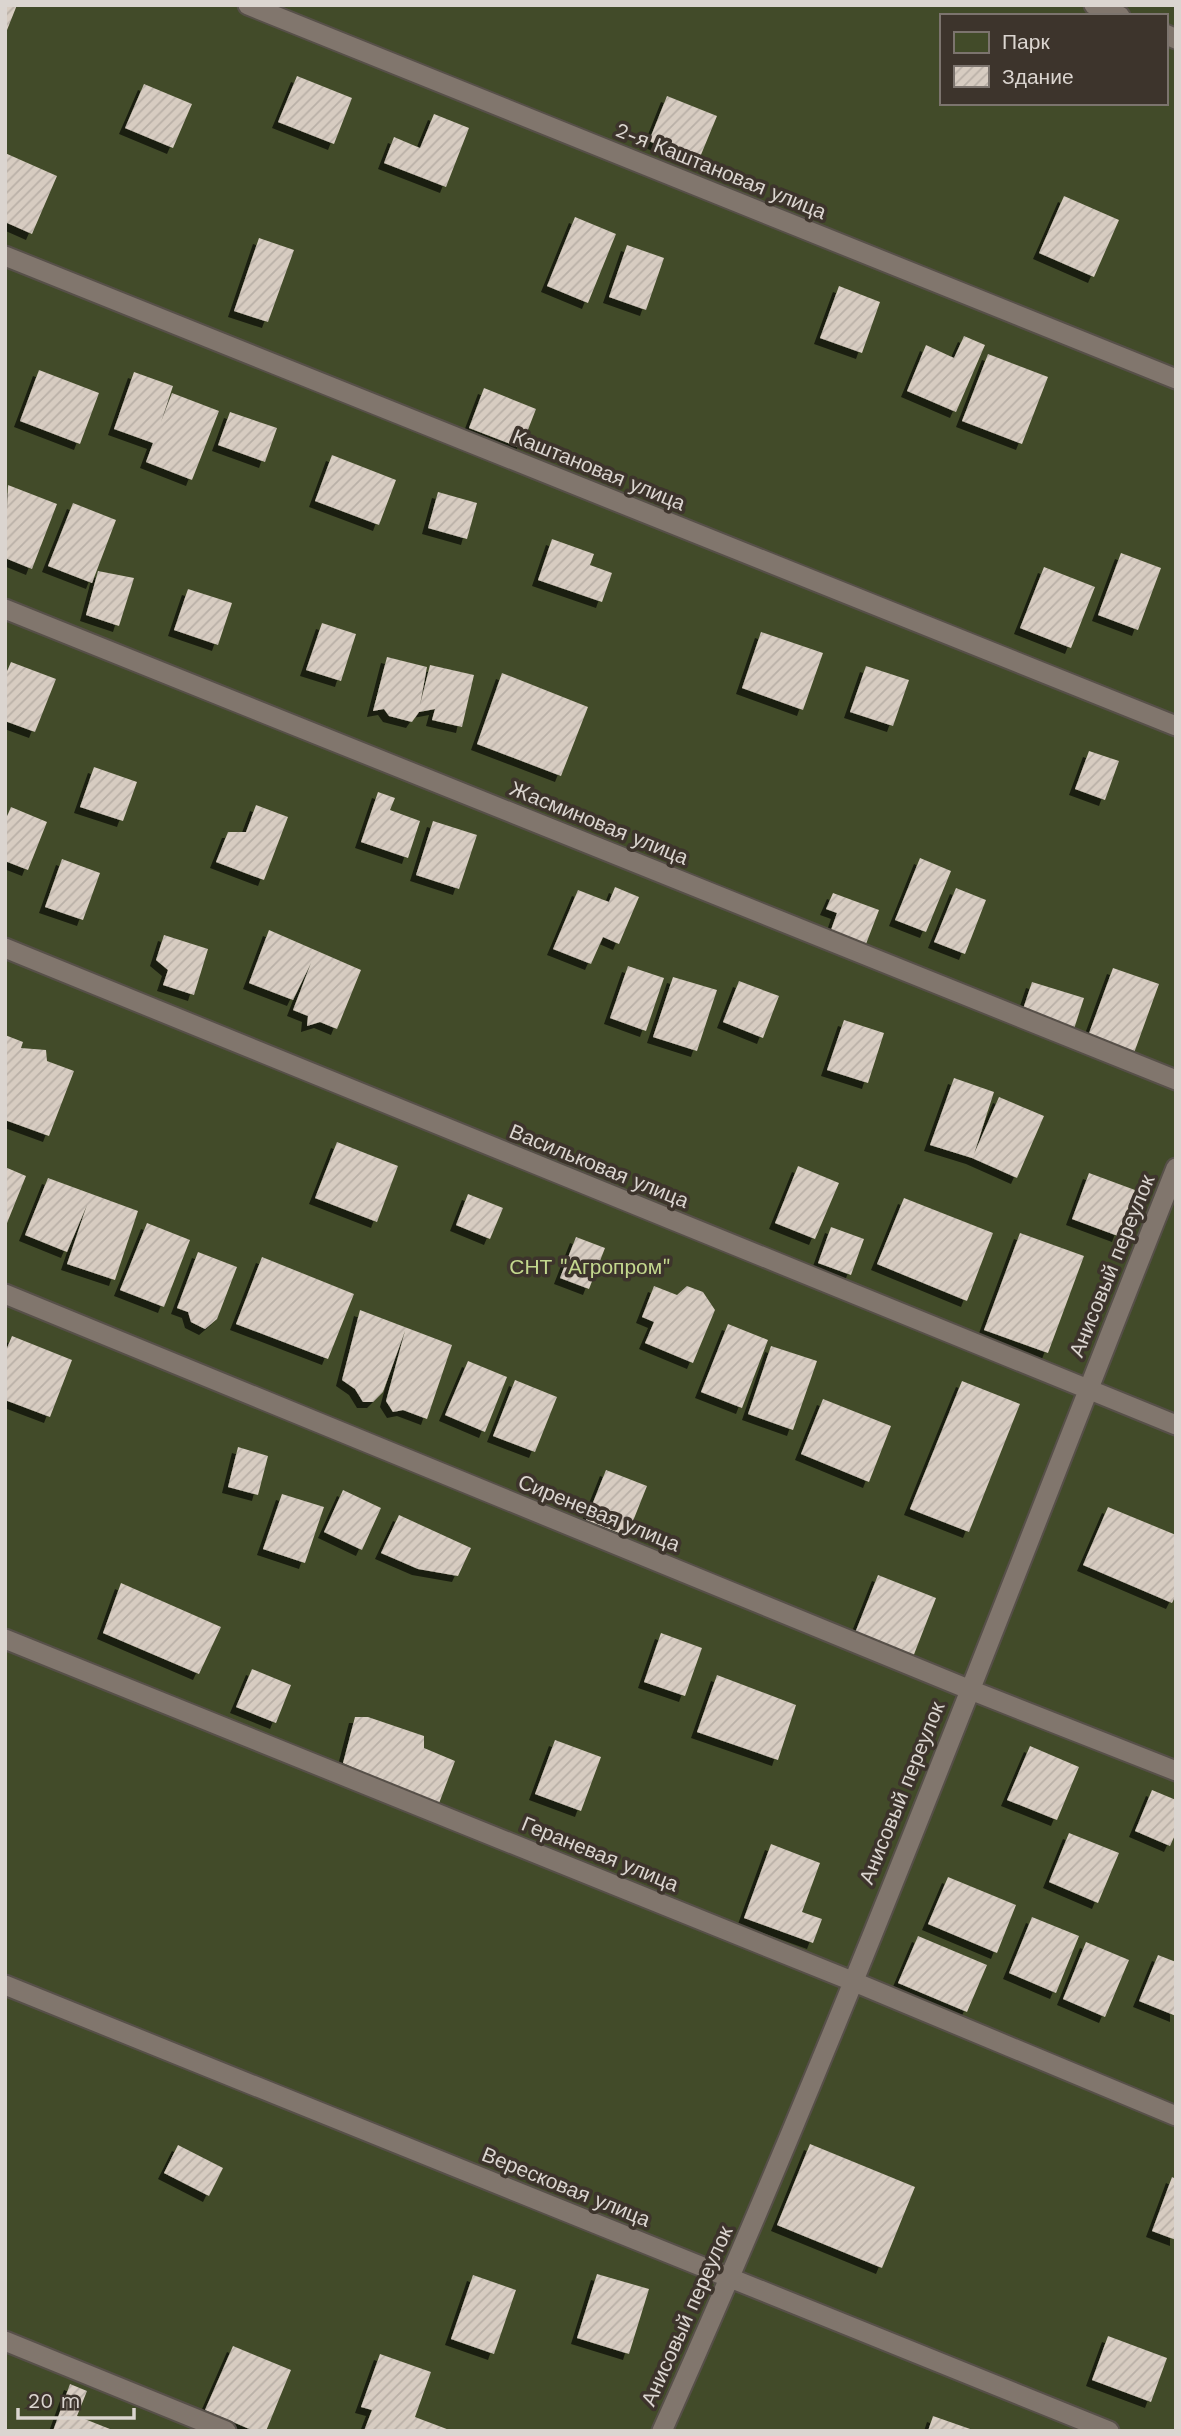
<svg xmlns="http://www.w3.org/2000/svg" width="1181" height="2436" viewBox="0 0 1181 2436" font-family="'Work Sans',sans-serif">
<style>
.green{fill:#424b29;fill-rule:evenodd}
.building{fill:url(#building-hatch);filter:url(#shadow)}
.lines{fill:none;stroke-linecap:round;stroke-linejoin:round}
.service-casing{stroke:#575049;stroke-width:23}
.service{stroke:#81766d;stroke-width:19}
.labels{text-anchor:middle;stroke-width:7;stroke-linejoin:round;paint-order:stroke}
.street-label{font-size:21px;fill:#dbd5d0;stroke:#3d342c}
.park-label{font-size:21px;fill:#c3d88e;stroke:#3d342c}
</style>
<defs>
<pattern id="building-hatch" width="6" height="6" patternUnits="userSpaceOnUse" patternTransform="scale(1.75)"><rect width="6" height="6" fill="#d7ccc1"/><path d="M-1 1l2-2M0 6l6-6M5 7l2-2" fill="none" stroke="#b9b0a7"/></pattern>
<filter id="shadow"><feDropShadow dx="-6" dy="6" stdDeviation="0" flood-color="#0009"/></filter>
</defs>
<rect width="100%" height="100%" fill="#3d342c"/>
<path class="green" d="M 5,5 L 1176,5 L 1176,2431 L 5,2431 ZM 941,16 L 1165,16 L 1165,103 L 941,103 Z"/>
<path class="building" d="M 5,5 L 17,5 L 5,35 Z
M 297,76 L 352,98 L 334,144 L 278,122 Z
M 144,84 L 192,104 L 173,148 L 125,128 Z
M 667,96 L 717,116 L 698,162 L 649,141 Z
M 434,114 L 469,128 L 446,187 L 384,163 L 394,137 L 420,148 Z
M 5,153 L 57,176 L 32,234 L 5,222 Z
M 1064,196 L 1119,220 L 1094,277 L 1039,253 Z
M 575,217 L 616,234 L 588,303 L 547,286 Z
M 259,238 L 294,250 L 268,322 L 234,311 Z
M 627,245 L 664,258 L 646,310 L 609,297 Z
M 839,286 L 880,302 L 862,353 L 820,338 Z
M 964,336 L 985,345 L 956,412 L 907,391 L 926,345 L 954,358 Z
M 988,354 L 1048,377 L 1022,444 L 962,421 Z
M 39,370 L 99,393 L 80,444 L 20,421 Z
M 134,372 L 173,386 L 161,422 L 172,393 L 219,411 L 192,480 L 146,462 L 153,443 L 114,429 Z
M 484,388 L 536,409 L 521,448 L 469,428 Z
M 230,412 L 277,428 L 265,462 L 218,445 Z
M 332,455 L 396,480 L 379,525 L 315,501 Z
M 8,485 L 57,504 L 32,569 L 5,558 Z
M 438,492 L 477,503 L 467,539 L 428,528 Z
M 73,503 L 116,520 L 92,583 L 48,566 Z
M 552,539 L 594,554 L 590,565 L 612,573 L 602,602 L 538,580 Z
M 1121,553 L 1161,568 L 1138,630 L 1098,615 Z
M 1044,567 L 1095,587 L 1071,648 L 1020,628 Z
M 98,571 L 134,578 L 119,626 L 86,615 Z
M 188,589 L 232,603 L 218,645 L 174,630 Z
M 322,623 L 356,634 L 341,681 L 306,670 Z
M 761,632 L 823,653 L 803,710 L 742,688 Z
M 387,657 L 427,667 L 420,705 L 430,665 L 474,675 L 462,727 L 432,720 L 435,709 L 419,712 L 412,722 L 389,716 L 384,709 L 373,711 Z
M 11,662 L 56,679 L 35,732 L 5,721 L 5,676 Z
M 866,666 L 909,680 L 893,726 L 850,712 Z
M 502,673 L 588,707 L 561,776 L 477,744 Z
M 1089,751 L 1119,761 L 1105,800 L 1075,789 Z
M 94,767 L 137,782 L 123,821 L 80,807 Z
M 378,792 L 395,798 L 390,810 L 420,821 L 408,858 L 361,842 Z
M 256,805 L 288,817 L 264,880 L 216,862 L 228,832 L 246,832 Z
M 11,807 L 47,822 L 28,870 L 5,861 L 5,821 Z
M 433,821 L 477,835 L 459,889 L 416,875 Z
M 920,858 L 951,871 L 926,932 L 895,920 Z
M 62,859 L 100,873 L 83,920 L 45,907 Z
M 615,887 L 639,897 L 619,944 L 603,937 L 591,964 L 553,949 L 578,890 L 609,902 Z
M 956,888 L 986,900 L 965,954 L 934,942 Z
M 833,893 L 879,910 L 866,944 L 831,930 L 837,913 L 826,909 Z
M 269,930 L 361,970 L 337,1029 L 320,1022 L 307,1026 L 308,1016 L 293,1010 L 311,963 L 293,1000 L 249,983 Z
M 164,935 L 208,949 L 194,995 L 163,985 L 168,970 L 156,960 Z
M 628,966 L 664,978 L 646,1031 L 610,1018 Z
M 1113,968 L 1159,984 L 1134,1053 L 1088,1036 Z
M 673,977 L 717,990 L 697,1051 L 653,1037 Z
M 739,981 L 779,996 L 763,1038 L 723,1022 Z
M 1032,982 L 1084,998 L 1074,1029 L 1022,1012 Z
M 844,1020 L 884,1033 L 868,1083 L 827,1070 Z
M 5,1035 L 23,1042 L 21,1048 L 46,1050 L 47,1061 L 74,1071 L 49,1136 L 5,1120 Z
M 954,1078 L 994,1092 L 974,1154 L 999,1097 L 1044,1116 L 1017,1178 L 972,1158 L 930,1145 Z
M 337,1142 L 398,1166 L 377,1222 L 315,1198 Z
M 798,1166 L 839,1183 L 815,1239 L 775,1223 Z
M 5,1167 L 26,1176 L 5,1228 Z
M 1089,1173 L 1135,1190 L 1118,1236 L 1072,1219 Z
M 48,1178 L 138,1211 L 115,1280 L 67,1264 L 87,1205 L 67,1252 L 25,1235 Z
M 468,1194 L 503,1208 L 490,1239 L 456,1225 Z
M 904,1198 L 993,1233 L 967,1301 L 877,1264 Z
M 147,1223 L 190,1240 L 164,1307 L 120,1290 Z
M 831,1227 L 864,1239 L 851,1275 L 818,1263 Z
M 1020,1233 L 1084,1256 L 1048,1353 L 984,1330 Z
M 576,1237 L 605,1248 L 589,1289 L 560,1278 Z
M 198,1252 L 237,1267 L 217,1319 L 205,1329 L 191,1322 L 188,1312 L 177,1308 Z
M 262,1257 L 354,1294 L 328,1359 L 236,1324 Z
M 654,1286 L 677,1295 L 687,1286 L 703,1292 L 715,1310 L 693,1363 L 645,1343 L 654,1322 L 642,1317 Z
M 360,1310 L 452,1345 L 427,1419 L 403,1410 L 393,1412 L 386,1401 L 405,1331 L 383,1392 L 373,1402 L 363,1402 L 355,1389 L 342,1380 Z
M 728,1324 L 768,1340 L 742,1408 L 701,1392 Z
M 12,1336 L 72,1360 L 50,1417 L 5,1400 L 5,1353 Z
M 771,1346 L 817,1361 L 793,1430 L 748,1414 Z
M 468,1361 L 507,1377 L 485,1432 L 445,1415 Z
M 515,1380 L 557,1397 L 535,1452 L 493,1436 Z
M 962,1381 L 1020,1404 L 969,1532 L 910,1509 Z
M 823,1399 L 891,1426 L 869,1482 L 801,1454 Z
M 238,1447 L 268,1456 L 258,1495 L 228,1487 Z
M 606,1470 L 647,1486 L 627,1536 L 586,1520 Z
M 343,1490 L 381,1508 L 362,1550 L 324,1532 Z
M 282,1494 L 324,1507 L 305,1563 L 263,1549 Z
M 1108,1507 L 1176,1535 L 1176,1595 L 1172,1603 L 1083,1565 Z
M 399,1515 L 471,1548 L 458,1576 L 418,1569 L 381,1553 Z
M 878,1575 L 936,1598 L 913,1657 L 855,1633 Z
M 121,1583 L 221,1627 L 199,1674 L 103,1633 Z
M 661,1633 L 702,1648 L 685,1696 L 644,1682 Z
M 252,1669 L 291,1685 L 276,1723 L 236,1707 Z
M 717,1675 L 796,1705 L 778,1760 L 697,1732 Z
M 355,1717 L 368,1717 L 424,1736 L 424,1748 L 455,1761 L 438,1806 L 343,1763 Z
M 555,1740 L 601,1757 L 581,1811 L 535,1794 Z
M 1030,1746 L 1079,1767 L 1057,1820 L 1007,1800 Z
M 1152,1790 L 1176,1800 L 1176,1833 L 1170,1846 L 1135,1831 Z
M 1069,1833 L 1119,1853 L 1098,1903 L 1049,1882 Z
M 771,1844 L 820,1863 L 802,1912 L 822,1919 L 813,1943 L 744,1918 Z
M 948,1877 L 1016,1905 L 997,1953 L 928,1924 Z
M 1032,1917 L 1079,1936 L 1056,1993 L 1009,1973 Z
M 918,1936 L 987,1965 L 967,2012 L 898,1983 Z
M 1086,1942 L 1129,1960 L 1105,2017 L 1063,1999 Z
M 1158,1955 L 1176,1962 L 1176,2016 L 1139,2001 Z
M 810,2144 L 915,2187 L 882,2268 L 777,2225 Z
M 178,2145 L 223,2168 L 209,2196 L 164,2173 Z
M 1172,2177 L 1176,2179 L 1176,2240 L 1152,2231 Z
M 597,2274 L 649,2289 L 629,2354 L 577,2338 Z
M 473,2275 L 516,2290 L 494,2354 L 451,2339 Z
M 1108,2336 L 1167,2358 L 1151,2402 L 1092,2380 Z
M 233,2346 L 291,2370 L 266,2431 L 254,2431 L 205,2410 Z
M 380,2354 L 431,2372 L 415,2417 L 452,2431 L 364,2431 L 372,2410 L 361,2407 Z
M 70,2384 L 87,2391 L 77,2416 L 115,2431 L 53,2431 Z
M 933,2416 L 973,2430 L 973,2431 L 928,2431 Z"/>
<g class="lines">
<defs>
<path id="service" d="M 248,5 L 1176,379
M 1094,5 L 1120,16
M 1165,34 L 1176,39
M 5,256 L 1176,726
M 5,609 L 1176,1080
M 5,948 L 1176,1425
M 5,1294 L 968,1689 L 1176,1771
M 5,1639 L 852,1981 L 1176,2116
M 5,1985 L 1109,2431
M 5,2341 L 226,2431
M 662,2431 C 848,2016 1008,1590 1176,1168"/>
</defs>
<use href="#service" class="service-casing"/>
<use href="#service" class="service"/>
</g>
<g class="labels">
<g class="street-label">
<text transform="translate(721 171) rotate(22)" y="7">2-я Каштановая улица</text>
<text transform="translate(599 470) rotate(22)" y="7">Каштановая улица</text>
<text transform="translate(599 823) rotate(22)" y="7">Жасминовая улица</text>
<text transform="translate(599 1166) rotate(22)" y="7">Васильковая улица</text>
<text transform="translate(1112 1266) rotate(-68)" y="7">Анисовый переулок</text>
<text transform="translate(599 1513) rotate(22)" y="7">Сиреневая улица</text>
<text transform="translate(902 1793) rotate(-68)" y="7">Анисовый переулок</text>
<text transform="translate(600 1854) rotate(22)" y="7">Гераневая улица</text>
<text transform="translate(566 2187) rotate(22)" y="7">Вересковая улица</text>
<text transform="translate(687 2316) rotate(-66)" y="7">Анисовый переулок</text>
</g>
<g class="park-label">
<text x="590" y="1274">СНТ "Агропром"</text>
</g>
</g>
<rect width="1181" height="2436" fill="none" stroke="#dbd5d0" stroke-width="14"/>
<rect x="940" y="14" width="228" height="91" fill="#3d342c" stroke="#7c746e" stroke-width="2"/>
<rect x="954" y="32" width="35" height="21" fill="#424b29" stroke="#7c746e" stroke-width="2"/>
<text x="1002" y="49" font-size="21" fill="#dbd5d0">Парк</text>
<rect x="954" y="66" width="35" height="21" fill="url(#building-hatch)" stroke="#7c746e" stroke-width="2"/>
<text x="1002" y="84" font-size="21" fill="#dbd5d0">Здание</text>
<path d="M18 2408v10h116v-10" fill="none" stroke="#dbd5d0" stroke-width="3.5"/>
<text x="28" y="2408" font-size="21" fill="#dbd5d0" stroke="#3d342c" stroke-width="5" paint-order="stroke">20 m</text>
</svg>
